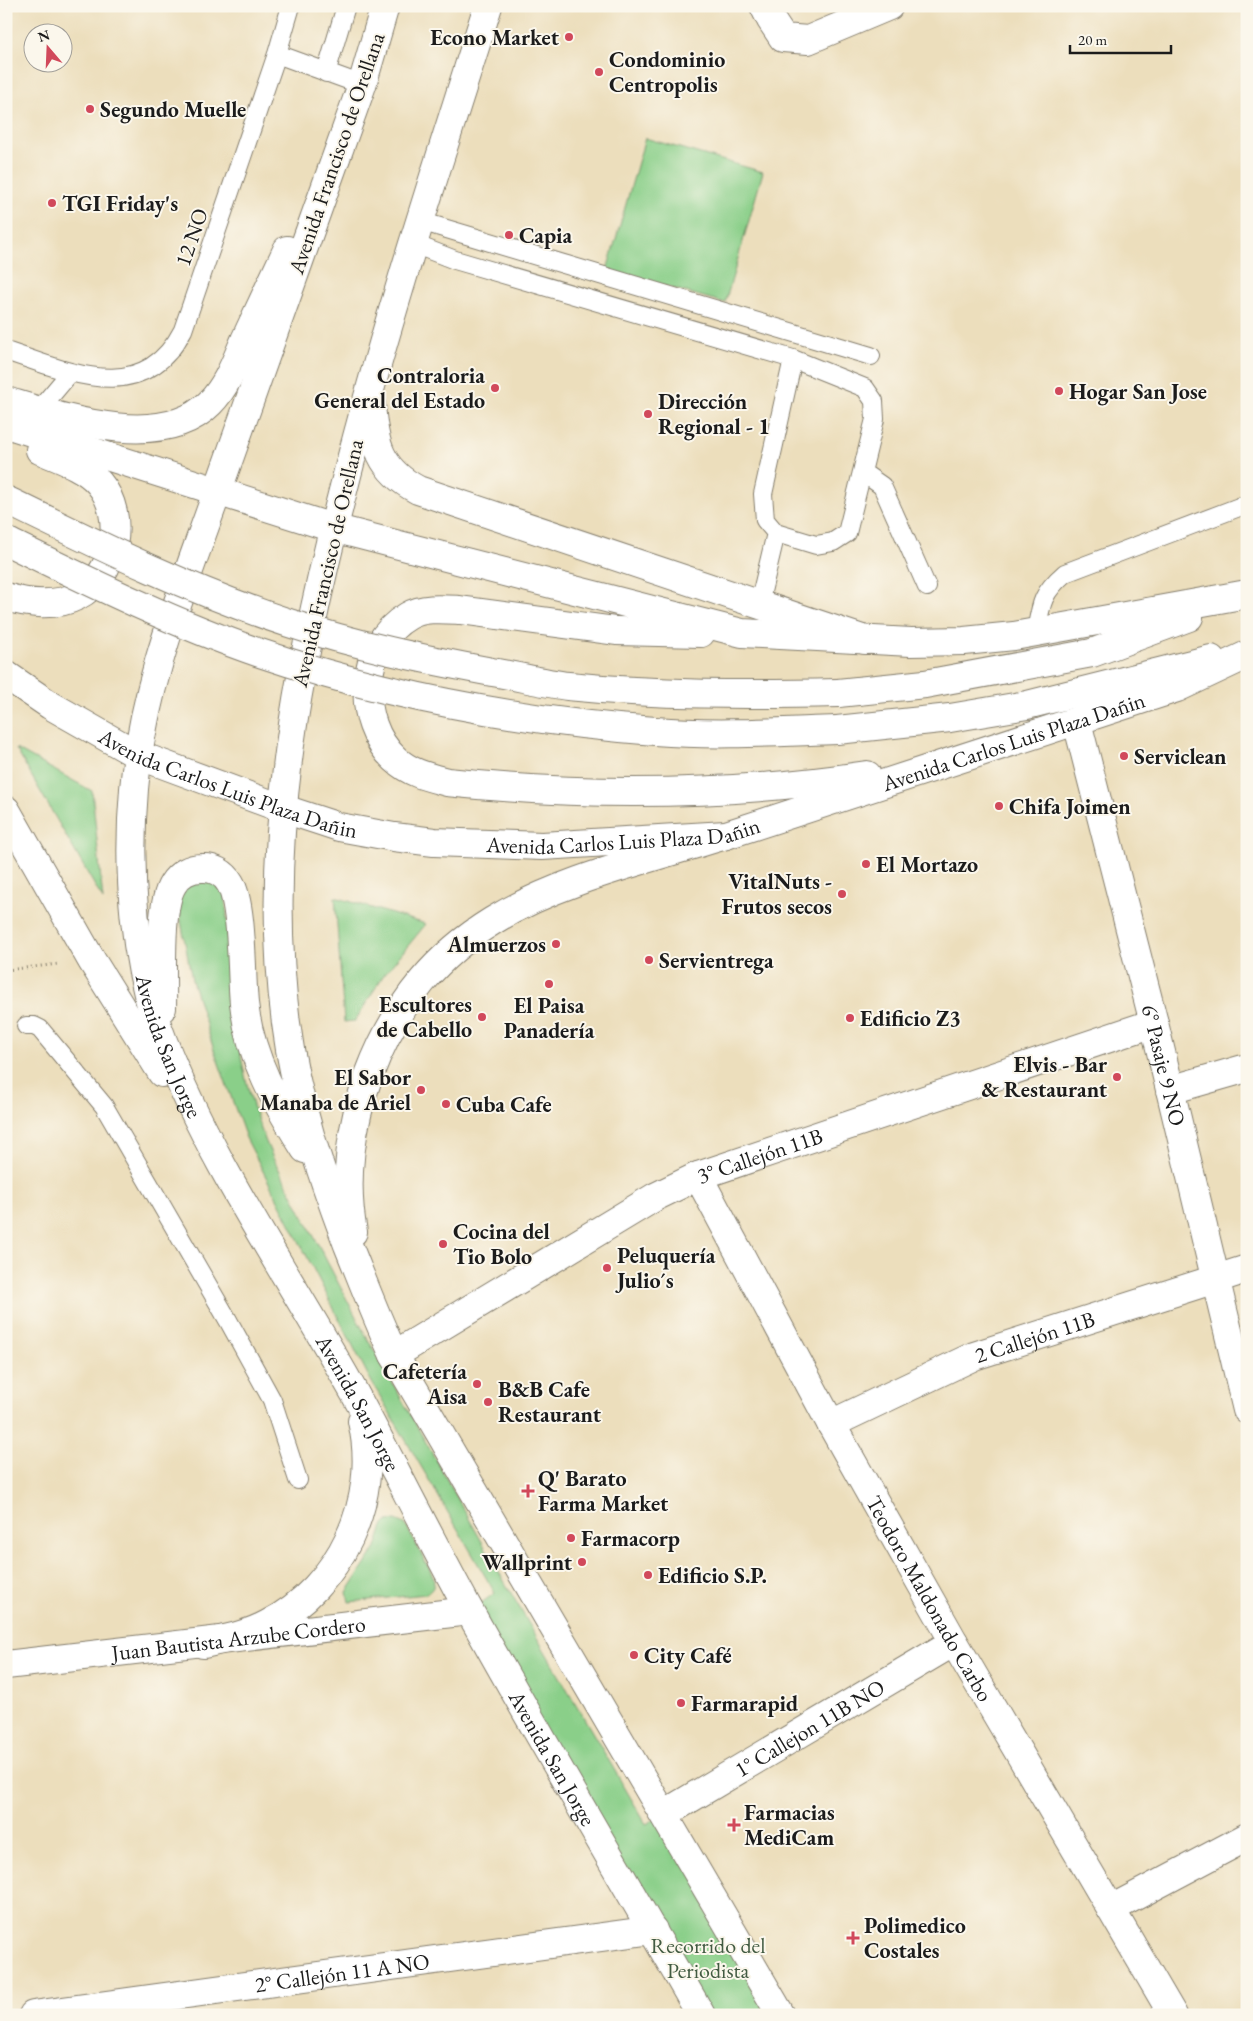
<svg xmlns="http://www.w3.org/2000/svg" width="1253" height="2021" viewBox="0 0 1253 2021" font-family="'EB Garamond',serif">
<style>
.green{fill:#8acf89;stroke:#537652}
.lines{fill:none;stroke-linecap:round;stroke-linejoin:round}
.service-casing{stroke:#847d6c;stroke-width:20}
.minor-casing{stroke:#847d6c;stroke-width:30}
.secondary-casing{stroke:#847d6c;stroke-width:30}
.primary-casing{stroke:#847d6c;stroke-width:30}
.path{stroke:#847d6c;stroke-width:3;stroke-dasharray:1 4;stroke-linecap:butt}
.service{stroke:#fff;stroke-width:18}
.minor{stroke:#fff;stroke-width:28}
.secondary{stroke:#fff;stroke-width:28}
.primary{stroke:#fff;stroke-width:28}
.secondary-bridge-casing{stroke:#847d6c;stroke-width:30;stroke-linecap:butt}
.secondary-bridge{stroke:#fff;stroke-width:28}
.poi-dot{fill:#d1495b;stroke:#fbf7ec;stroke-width:2}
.labels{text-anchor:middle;stroke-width:4;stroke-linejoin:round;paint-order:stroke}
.poi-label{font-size:22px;font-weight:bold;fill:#1c1c1c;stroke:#fbf7ec;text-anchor:start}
.street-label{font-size:22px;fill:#1c1c1c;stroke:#fbf7ec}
.park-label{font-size:22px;fill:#425b42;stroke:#fbf7ec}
</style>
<rect width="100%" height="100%" fill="#fbf7ec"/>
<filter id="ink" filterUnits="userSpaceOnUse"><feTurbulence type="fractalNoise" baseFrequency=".02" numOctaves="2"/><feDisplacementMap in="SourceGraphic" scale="10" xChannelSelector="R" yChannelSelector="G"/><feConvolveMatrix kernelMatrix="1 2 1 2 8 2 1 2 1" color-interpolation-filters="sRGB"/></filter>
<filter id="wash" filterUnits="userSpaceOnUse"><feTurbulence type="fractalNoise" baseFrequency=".0096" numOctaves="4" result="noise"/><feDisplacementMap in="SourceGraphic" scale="20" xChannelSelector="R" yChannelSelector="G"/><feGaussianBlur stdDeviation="1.12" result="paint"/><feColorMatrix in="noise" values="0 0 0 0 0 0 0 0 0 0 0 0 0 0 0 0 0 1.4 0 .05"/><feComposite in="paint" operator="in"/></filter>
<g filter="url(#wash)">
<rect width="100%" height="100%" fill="#ecdebc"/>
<path class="green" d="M 645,138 L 763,172 L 725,303 L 607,270 Z
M 16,749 L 92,791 L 103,900 Z
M 198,876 L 225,886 C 231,981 232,1070 273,1158 L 366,1336 L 508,1588 L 646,1824 L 664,1814 L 781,2015 L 701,2015 L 470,1611 L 495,1593 L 370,1379 L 246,1138 L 213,1047 L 192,980 L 180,916 L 179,901 L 183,890 Z
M 335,897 L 426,924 L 383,976 L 355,1021 L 344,1022 Z
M 396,1520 L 405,1524 L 433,1576 C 435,1585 434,1589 426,1594 L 349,1602 L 347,1592 L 376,1548 L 383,1526 L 388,1521 Z"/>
</g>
<g filter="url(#ink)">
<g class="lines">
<defs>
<path id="service" d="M 277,54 L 291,6
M 326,73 L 346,6
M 420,221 L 871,356
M 414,244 L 455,260 L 793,359 L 865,388 L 874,401 L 875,419 L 847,533 L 833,542 L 816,545 L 776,533 L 765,520 L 763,494 L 793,359
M 6,351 C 69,372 143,408 183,330 L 277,54 L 362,85
M 38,411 L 70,373
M 862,472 L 882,486 L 927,587
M 759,604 L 776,533
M 1036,632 C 1041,603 1042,593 1065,573 L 1247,504
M 26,1026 L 34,1026 L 40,1029 L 104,1106 L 228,1320 L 272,1400 L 298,1480"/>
<g id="minor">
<path d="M 764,6 L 771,20 L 783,38 L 808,40 L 889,6"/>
<path id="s1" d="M 1077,722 L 1154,1023 L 1247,1410"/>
<path d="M 1170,1090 L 1247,1068"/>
<path id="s2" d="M 698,1176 L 831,1424 L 954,1642 L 1173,2015"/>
<path id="s3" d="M 394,1355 L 655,1197 L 698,1176 L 1154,1023"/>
<path id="s4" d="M 831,1424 L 974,1356 L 1247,1269"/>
<path id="s5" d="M 6,1665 L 469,1611"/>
<path id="s6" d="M 664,1814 L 954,1642"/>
<path d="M 1111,1909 L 1247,1837"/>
<path id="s7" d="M 33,2015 L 653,1930"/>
</g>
<g id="secondary">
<path d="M 6,424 L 333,528 L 742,633 L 911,642 L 964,641 L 1014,636 L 1247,594"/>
<path d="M 6,597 C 28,604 56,607 77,596 C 116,576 127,516 99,483 C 86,467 59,458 40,450"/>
<path d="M 701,633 L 616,631 L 460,610 C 443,609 423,607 408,616 C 358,645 355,722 395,759 C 410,773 428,777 447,782 C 588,797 727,796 867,775"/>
<path id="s8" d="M 6,675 L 50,705 L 138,755 L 281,808 L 339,827 L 394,837 L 434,842 L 542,846 L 726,835 L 1177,688 L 1247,655"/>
<path d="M 838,693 L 925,684 L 1092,653 L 1189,617"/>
<path d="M 837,730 L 950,718 L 1027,705 L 1211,659"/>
</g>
<g id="primary">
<path id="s9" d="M 385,6 L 362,85 C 315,218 266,351 220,484 C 185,584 143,683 134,789 C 127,870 133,965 163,1041 C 212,1166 290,1277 355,1394 C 394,1466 430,1539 469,1610 C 544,1746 624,1880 701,2015"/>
<path d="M 488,6 C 438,164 386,322 345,483 C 299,660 262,839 286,1023 C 296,1101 320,1171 348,1245 C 363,1282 377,1319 394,1355 L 781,2015"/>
<path d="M 6,401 C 63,418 162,452 210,403 C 227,386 236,361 245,340 C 259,310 273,280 287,250"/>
<path d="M 371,404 C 374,445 380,470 418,490 L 865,640"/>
<path d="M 6,810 L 92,961 L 162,1073"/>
<path d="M 162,1008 C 163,979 158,907 173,884 C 179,874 190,868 202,868 C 213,867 224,873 230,883 C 243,905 241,975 244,1003 C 250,1058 276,1103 305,1149"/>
<path d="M 353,1232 C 343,1180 351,1124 369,1075 C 433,904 572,883 726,835"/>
<path d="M 203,1644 C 225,1639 248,1635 268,1624 C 340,1586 381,1501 362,1421"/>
</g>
</defs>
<use href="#service" class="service-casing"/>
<use href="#minor" class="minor-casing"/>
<use href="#secondary" class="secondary-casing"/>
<use href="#primary" class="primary-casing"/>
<path class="path" d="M 6,970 L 59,964"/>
<use href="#service" class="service"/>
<use href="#minor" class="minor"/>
<use href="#secondary" class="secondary"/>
<use href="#primary" class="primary"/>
<defs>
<path id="secondary-bridge" d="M 6,500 C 98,545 191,591 289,623 C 355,645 423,659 492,672 C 517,676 543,683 568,686 C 658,695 748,695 838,693
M 6,541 C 88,581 175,624 260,653 C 387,696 522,721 655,731 C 716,736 777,732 837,730"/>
</defs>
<use href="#secondary-bridge" class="secondary-bridge-casing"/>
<use href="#secondary-bridge" class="secondary-bridge"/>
</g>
</g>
<g class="poi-dot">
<circle cx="569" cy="37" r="5"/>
<circle cx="599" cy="72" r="5"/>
<circle cx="90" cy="109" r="5"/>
<circle cx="52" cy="203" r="5"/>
<circle cx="509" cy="235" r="5"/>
<circle cx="495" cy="388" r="5"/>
<circle cx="1059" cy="391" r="5"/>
<circle cx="648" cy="414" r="5"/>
<circle cx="1124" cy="756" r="5"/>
<circle cx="999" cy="806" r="5"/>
<circle cx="866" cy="864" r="5"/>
<circle cx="842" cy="894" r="5"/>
<circle cx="556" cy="944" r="5"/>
<circle cx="649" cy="960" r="5"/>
<circle cx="549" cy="984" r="5"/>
<circle cx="482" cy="1017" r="5"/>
<circle cx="850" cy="1018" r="5"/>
<circle cx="1117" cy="1077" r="5"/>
<circle cx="421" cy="1090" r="5"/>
<circle cx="446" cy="1104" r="5"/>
<circle cx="443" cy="1244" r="5"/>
<circle cx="607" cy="1268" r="5"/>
<circle cx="477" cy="1384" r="5"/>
<circle cx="488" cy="1402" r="5"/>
<path d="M525.5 1483.5h5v5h5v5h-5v5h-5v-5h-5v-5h5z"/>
<circle cx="571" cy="1538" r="5"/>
<circle cx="582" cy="1562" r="5"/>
<circle cx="648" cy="1575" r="5"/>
<circle cx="634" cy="1655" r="5"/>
<circle cx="681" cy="1703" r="5"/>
<path d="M731.5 1817.5h5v5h5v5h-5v5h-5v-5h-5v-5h5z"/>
<path d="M850.5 1930.5h5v5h5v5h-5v5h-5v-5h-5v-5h5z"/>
</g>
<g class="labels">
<g class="poi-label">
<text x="559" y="45" text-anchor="end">Econo Market</text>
<text x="609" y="67">Condominio<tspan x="609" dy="25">Centropolis</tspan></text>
<text x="100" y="117">Segundo Muelle</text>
<text x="62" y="211">TGI Friday's</text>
<text x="519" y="243">Capia</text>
<text x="485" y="383" text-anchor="end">Contraloria<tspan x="485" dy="25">General del Estado</tspan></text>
<text x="1069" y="399">Hogar San Jose</text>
<text x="658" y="409">Dirección<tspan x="658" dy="25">Regional - 1</tspan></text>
<text x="1134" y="764">Serviclean</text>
<text x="1009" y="814">Chifa Joimen</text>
<text x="876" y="872">El Mortazo</text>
<text x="832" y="889" text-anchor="end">VitalNuts -<tspan x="832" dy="25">Frutos secos</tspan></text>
<text x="546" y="952" text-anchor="end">Almuerzos</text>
<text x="659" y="968">Servientrega</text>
<text x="472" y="1012" text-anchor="end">Escultores<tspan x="472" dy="25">de Cabello</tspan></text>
<text x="549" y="1013" text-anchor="middle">El Paisa<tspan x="549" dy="25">Panadería</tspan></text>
<text x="860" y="1026">Edificio Z3</text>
<text x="1107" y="1072" text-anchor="end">Elvis - Bar<tspan x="1107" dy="25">&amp; Restaurant</tspan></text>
<text x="411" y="1085" text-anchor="end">El Sabor<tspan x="411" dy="25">Manaba de Ariel</tspan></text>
<text x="456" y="1112">Cuba Cafe</text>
<text x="453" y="1239">Cocina del<tspan x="453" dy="25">Tio Bolo</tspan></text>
<text x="617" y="1263">Peluquería<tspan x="617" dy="25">Julio´s</tspan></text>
<text x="467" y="1379" text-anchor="end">Cafetería<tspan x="467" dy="25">Aisa</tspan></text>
<text x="498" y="1397">B&amp;B Cafe<tspan x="498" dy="25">Restaurant</tspan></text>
<text x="538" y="1486">Q' Barato<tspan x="538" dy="25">Farma Market</tspan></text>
<text x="581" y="1546">Farmacorp</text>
<text x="572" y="1570" text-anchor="end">Wallprint</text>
<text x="658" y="1583">Edificio S.P.</text>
<text x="644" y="1663">City Café</text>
<text x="691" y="1711">Farmarapid</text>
<text x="744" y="1820">Farmacias<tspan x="744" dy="25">MediCam</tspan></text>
<text x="864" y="1933">Polimedico<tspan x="864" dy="25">Costales</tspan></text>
</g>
<g class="street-label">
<text transform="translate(336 153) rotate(-71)" y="8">Avenida Francisco de Orellana</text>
<text transform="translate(191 237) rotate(-71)" y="8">12 NO</text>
<text transform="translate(327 563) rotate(-77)" y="8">Avenida Francisco de Orellana</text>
<text dy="8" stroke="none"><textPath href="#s8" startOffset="1059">Avenida Carlos Luis Plaza Dañin</textPath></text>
<text dy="8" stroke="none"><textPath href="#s8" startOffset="249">Avenida Carlos Luis Plaza Dañin</textPath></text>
<text dy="8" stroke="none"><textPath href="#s8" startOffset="654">Avenida Carlos Luis Plaza Dañin</textPath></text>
<text dy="8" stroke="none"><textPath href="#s9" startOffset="1086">Avenida San Jorge</textPath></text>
<text dy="8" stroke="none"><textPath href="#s1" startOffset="354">6° Pasaje 9 NO</textPath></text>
<text dy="8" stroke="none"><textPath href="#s3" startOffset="418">3° Callejón 11B</textPath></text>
<text dy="8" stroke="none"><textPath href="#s4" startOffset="222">2 Callejón 11B</textPath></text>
<text dy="8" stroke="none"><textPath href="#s9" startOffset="1491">Avenida San Jorge</textPath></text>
<text dy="8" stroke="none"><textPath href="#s2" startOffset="482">Teodoro Maldonado Carbo</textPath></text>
<text dy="8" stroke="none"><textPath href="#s5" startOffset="234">Juan Bautista Arzube Cordero</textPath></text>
<text dy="8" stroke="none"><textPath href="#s6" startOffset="169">1° Callejon 11B NO</textPath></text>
<text dy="8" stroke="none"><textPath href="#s9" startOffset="1896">Avenida San Jorge</textPath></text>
<text dy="8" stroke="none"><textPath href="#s7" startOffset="312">2° Callejón 11 A NO</textPath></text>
</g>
<g class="park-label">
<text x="708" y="1953">Recorrido del<tspan x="708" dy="25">Periodista</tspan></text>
</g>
</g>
<rect width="1253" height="2021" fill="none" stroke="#fbf7ec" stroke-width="25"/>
<g transform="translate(48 48) rotate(341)"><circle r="24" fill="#fbf7ec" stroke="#a29f99"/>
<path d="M0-4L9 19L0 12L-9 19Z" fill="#d1495b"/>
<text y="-8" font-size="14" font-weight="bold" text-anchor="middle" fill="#1c1c1c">N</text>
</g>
<path d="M1070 45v8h101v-8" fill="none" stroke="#1c1c1c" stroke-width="2.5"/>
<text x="1078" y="45" font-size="15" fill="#1c1c1c" stroke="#fbf7ec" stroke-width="4" paint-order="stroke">20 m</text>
</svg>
